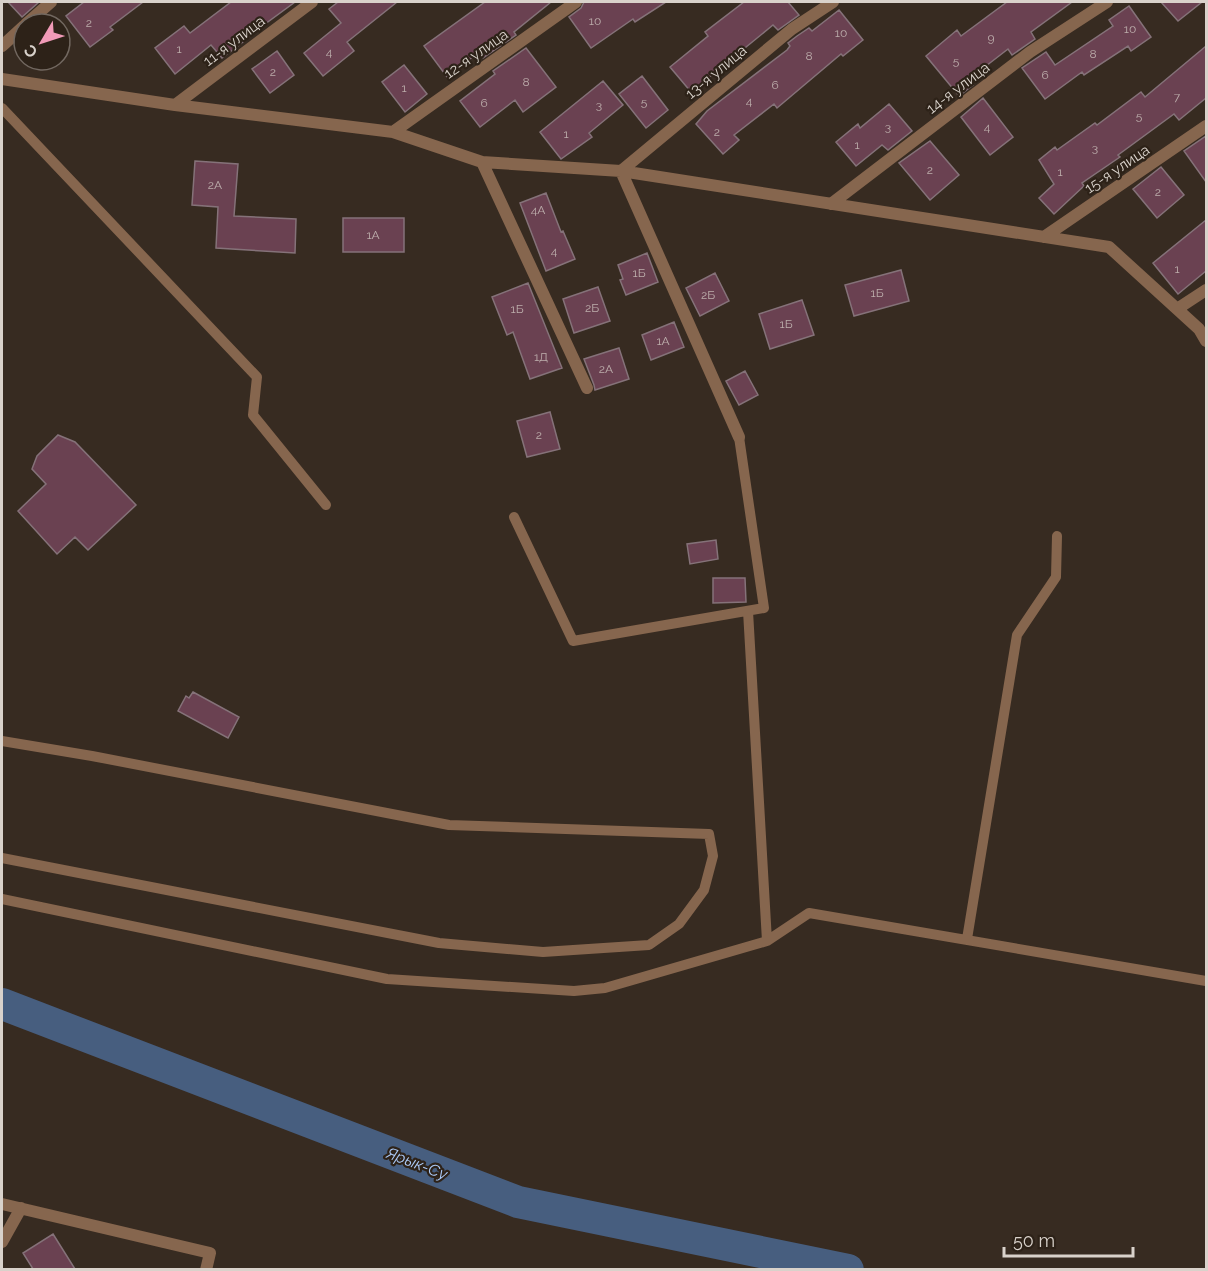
<svg xmlns="http://www.w3.org/2000/svg" width="1208" height="1271" viewBox="0 0 1208 1271" font-family="Raleway,sans-serif">
<style>
.lines{fill:none;stroke-linecap:round;stroke-linejoin:round}
.river{stroke:#475e7f;stroke-width:32}
.building{fill:#6a4151;stroke:#857279;stroke-width:1.5}
.lane{stroke:#86664e;stroke-width:10}
.street{stroke:#86664e;stroke-width:12}
.labels{text-anchor:middle;stroke-width:4.5;stroke-linejoin:round;paint-order:stroke}
.number-label{font-size:12px;fill:#bdaeac}
.street-label{font-size:15px;fill:#d9d2cb;stroke:#2d2218}
.water-label{font-size:16px;font-style:italic;fill:#accbf9;stroke:#2d2218}
</style>
<rect width="100%" height="100%" fill="#372b21"/>
<g class="lines">
<path class="river" d="M 2,1004 L 518,1202 L 848,1270"/>
</g>
<path class="building" d="M 8,2 L 39,2 L 22,17 Z
M 84,2 L 143,2 L 110,27 L 113,30 L 90,47 L 66,16 Z
M 231,2 L 295,2 L 242,41 L 243,42 L 222,58 L 211,45 L 175,74 L 155,48 L 184,26 L 190,33 Z
M 338,2 L 397,2 L 347,42 L 354,51 L 323,76 L 304,53 L 341,23 L 329,9 Z
M 485,2 L 551,2 L 514,32 L 516,35 L 483,58 L 479,52 L 447,77 L 424,46 Z
M 584,2 L 666,2 L 635,22 L 633,19 L 591,48 L 569,17 L 581,8 Z
M 744,2 L 788,2 L 799,15 L 778,30 L 773,25 L 691,92 L 670,67 L 708,36 L 705,32 Z
M 1007,2 L 1072,2 L 1031,32 L 1035,39 L 1012,55 L 1008,49 L 986,66 L 969,81 L 973,85 L 959,96 L 926,56 L 957,30 L 961,36 Z
M 1161,2 L 1202,2 L 1178,21 Z
M 1129,6 L 1151,37 L 1131,51 L 1128,46 L 1084,75 L 1082,72 L 1045,99 L 1022,68 L 1046,52 L 1055,65 L 1113,26 L 1109,20 Z
M 839,10 L 863,40 L 843,56 L 841,54 L 777,108 L 774,104 L 734,135 L 739,140 L 723,154 L 696,124 L 707,111 L 787,50 L 790,46 L 788,43 L 797,36 L 809,28 L 812,31 Z
M 1206,46 L 1206,98 L 1179,120 L 1174,114 L 1118,155 L 1120,157 L 1082,183 L 1084,186 L 1054,214 L 1039,198 L 1054,184 L 1039,160 L 1055,147 L 1057,150 L 1095,123 L 1097,125 L 1141,92 L 1145,97 Z
M 526,48 L 556,87 L 523,112 L 515,100 L 480,127 L 460,101 L 495,74 L 493,71 Z
M 277,51 L 294,75 L 270,93 L 252,69 Z
M 404,65 L 427,94 L 405,112 L 382,82 Z
M 642,76 L 668,110 L 646,128 L 619,94 Z
M 603,81 L 623,105 L 589,133 L 592,137 L 561,159 L 540,132 Z
M 983,98 L 1013,137 L 990,155 L 961,117 Z
M 889,104 L 912,131 L 888,150 L 882,145 L 856,166 L 836,142 L 858,124 L 860,128 Z
M 1206,136 L 1206,182 L 1184,151 Z
M 930,141 L 959,175 L 930,200 L 899,163 Z
M 195,161 L 238,164 L 234,216 L 296,219 L 295,253 L 216,248 L 218,207 L 192,205 Z
M 1161,167 L 1184,195 L 1157,218 L 1133,189 Z
M 546,193 L 561,232 L 563,231 L 575,259 L 546,271 L 520,203 Z
M 343,218 L 404,218 L 404,252 L 343,252 Z
M 1206,220 L 1206,271 L 1178,294 L 1153,263 Z
M 647,253 L 658,282 L 626,295 L 620,280 L 623,279 L 618,265 Z
M 901,270 L 909,301 L 854,316 L 845,285 Z
M 715,273 L 729,301 L 700,316 L 686,288 Z
M 528,283 L 562,368 L 530,379 L 513,332 L 507,335 L 492,297 Z
M 598,287 L 610,321 L 574,333 L 563,299 Z
M 802,300 L 814,335 L 770,349 L 759,314 Z
M 674,322 L 684,347 L 651,360 L 642,335 Z
M 619,348 L 629,379 L 595,390 L 594,385 L 584,359 Z
M 745,371 L 758,395 L 739,405 L 726,381 Z
M 550,412 L 560,449 L 527,457 L 517,421 Z
M 58,435 L 75,442 L 136,505 L 88,550 L 75,537 L 57,554 L 18,511 L 46,484 L 32,469 L 37,456 Z
M 716,540 L 718,559 L 690,564 L 687,544 Z
M 713,578 L 745,578 L 746,602 L 713,603 Z
M 193,692 L 239,717 L 228,738 L 178,711 L 186,696 L 189,698 Z
M 53,1234 L 75,1269 L 33,1269 L 23,1253 Z"/>
<g class="lines">
<path class="lane" d="M 2,108 L 257,377 L 253,415 L 326,505
M 514,517 L 573,641 L 764,608 L 739,437
M 748,611 L 767,941
M 2,741 L 92,756 L 449,825 L 709,834 L 713,856 L 704,890 L 679,924 L 649,945 L 543,952 L 439,943 L 2,858
M 2,899 L 387,979 L 574,991 L 605,988 L 767,941 L 809,913 L 1206,981
M 967,939 L 1017,635 L 1056,577 L 1057,536"/>
<path class="street" d="M 26,24 L 51,2
M 2,46 L 24,26
M 2,79 L 175,105 L 393,132 L 482,162 L 621,171 L 1109,247 L 1199,329 L 1206,341
M 175,105 L 312,2
M 393,132 L 576,2
M 482,162 L 587,388
M 831,204 L 1030,52 L 1107,2
M 1044,237 L 1206,126
M 1177,309 L 1206,290
M 739,437 L 621,171 L 792,29 L 833,2
M 2,1204 L 210,1253 L 206,1270
M 2,1242 L 21,1208"/>
</g>
<g class="labels">
<g class="number-label">
<text x="595" y="25">10</text>
<text x="89" y="27">2</text>
<text x="1130" y="33">10</text>
<text x="841" y="37">10</text>
<text x="991" y="42">9</text>
<text x="179" y="53">1</text>
<text x="329" y="56">4</text>
<text x="1093" y="58">8</text>
<text x="809" y="60">8</text>
<text x="956" y="65">5</text>
<text x="273" y="76">2</text>
<text x="1045" y="79">6</text>
<text x="526" y="86">8</text>
<text x="775" y="89">6</text>
<text x="404" y="92">1</text>
<text x="1177" y="101">7</text>
<text x="749" y="105">4</text>
<text x="644" y="106">5</text>
<text x="484" y="107">6</text>
<text x="599" y="109">3</text>
<text x="1139" y="120">5</text>
<text x="888" y="131">3</text>
<text x="987" y="131">4</text>
<text x="717" y="136">2</text>
<text x="566" y="138">1</text>
<text x="857" y="149">1</text>
<text x="1095" y="152">3</text>
<text x="930" y="174">2</text>
<text x="1060" y="176">1</text>
<text x="215" y="189">2А</text>
<text x="1158" y="196">2</text>
<text x="538" y="214">4А</text>
<text x="373" y="239">1А</text>
<text x="554" y="255">4</text>
<text x="1177" y="273">1</text>
<text x="639" y="277">1Б</text>
<text x="877" y="297">1Б</text>
<text x="708" y="299">2Б</text>
<text x="592" y="312">2Б</text>
<text x="517" y="313">1Б</text>
<text x="786" y="328">1Б</text>
<text x="663" y="345">1А</text>
<text x="541" y="361">1Д</text>
<text x="606" y="373">2А</text>
<text x="539" y="439">2</text>
</g>
<g class="street-label">
<text transform="translate(234 41) rotate(-37)" y="5">11-я улица</text>
<text transform="translate(476 54) rotate(-35)" y="5">12-я улица</text>
<text transform="translate(716 72) rotate(-40)" y="5">13-я улица</text>
<text transform="translate(958 88) rotate(-37)" y="5">14-я улица</text>
<text transform="translate(1117 169) rotate(-34)" y="5">15-я улица</text>
</g>
<g class="water-label">
<text transform="translate(417 1163) rotate(21)" y="6">Ярык-Су</text>
</g>
</g>
<rect width="1208" height="1271" fill="none" stroke="#d9d2cb" stroke-width="6"/>
<g transform="translate(42 42) rotate(231)"><circle r="28" fill="#2d2218" stroke="#726860" stroke-width="1.5"/>
<path d="M0-4.5L10 22L0 15L-10 22Z" fill="#f09ab7"/>
<text y="-9" font-size="16" font-weight="bold" text-anchor="middle" fill="#d9d2cb">С</text>
</g>
<path d="M1004 1247v9h129v-9" fill="none" stroke="#d9d2cb" stroke-width="3"/>
<text x="1013" y="1247" font-size="18" fill="#d9d2cb" stroke="#2d2218" stroke-width="4.5" paint-order="stroke">50 m</text>
</svg>
